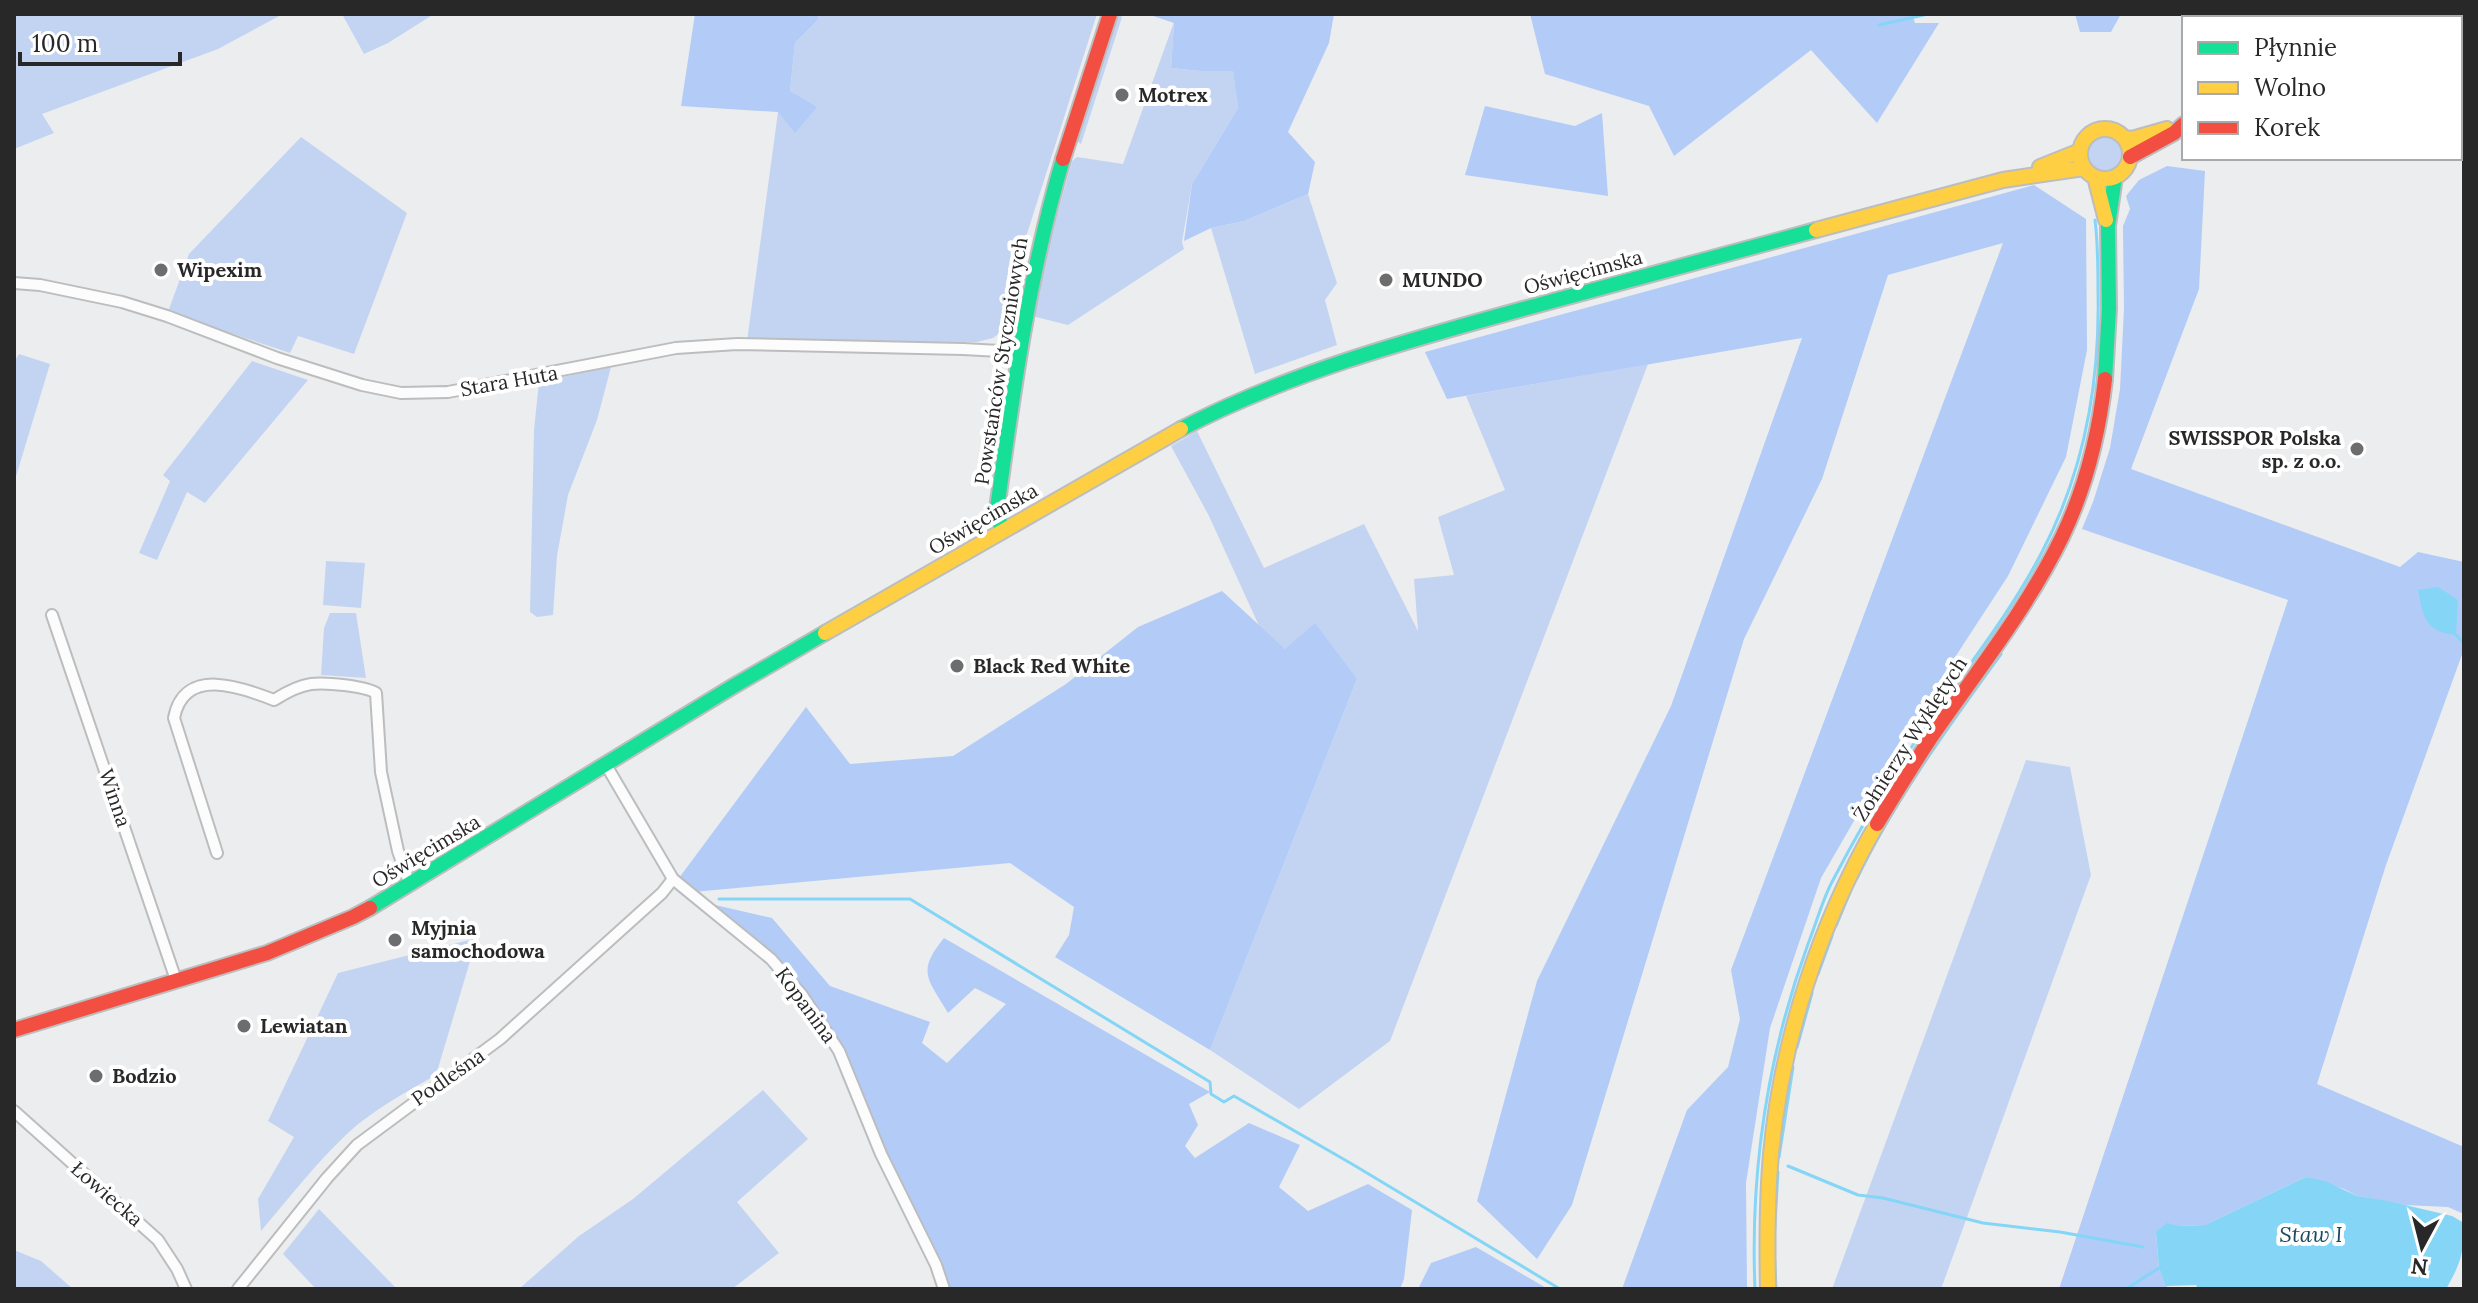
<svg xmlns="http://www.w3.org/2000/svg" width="2478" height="1303" viewBox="0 0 2478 1303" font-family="Lora,serif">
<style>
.green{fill:#c3d4f3}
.forest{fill:#b3cbf7}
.water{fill:#85d5f6}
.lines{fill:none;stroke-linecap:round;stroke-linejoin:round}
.stream{stroke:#85d5f6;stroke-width:3}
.street-casing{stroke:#bcbdbe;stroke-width:14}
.fast-casing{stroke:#bcbdbe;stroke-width:18}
.slow-casing{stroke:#bcbdbe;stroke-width:18}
.jam-casing{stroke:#bcbdbe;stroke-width:18}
.street{stroke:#fcfcfc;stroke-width:10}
.fast{stroke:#16e098;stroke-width:14}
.slow{stroke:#ffcf43;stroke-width:14}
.jam{stroke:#f24e42;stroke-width:14}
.poi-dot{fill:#6d6d6e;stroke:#fff;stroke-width:3}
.labels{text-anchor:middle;stroke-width:8;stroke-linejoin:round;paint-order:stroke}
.poi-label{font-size:20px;font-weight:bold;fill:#282829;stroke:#fff;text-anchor:start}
.street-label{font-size:20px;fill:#282829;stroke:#fff}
.water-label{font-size:22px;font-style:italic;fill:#1d4c60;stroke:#fff}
</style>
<rect width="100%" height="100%" fill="#ecedee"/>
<path class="green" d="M 14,14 L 283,14 L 218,49 L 42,114 L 54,133 L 14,149 Z
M 342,14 L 434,14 L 388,43 L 364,54 Z
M 819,14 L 1097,14 L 1025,240 L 1002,331 L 993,338 L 977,342 L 747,341 L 778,112 L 816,108 L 790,91 L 795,43 L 818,20 Z
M 1119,14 L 1122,17 L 1081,144 L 1074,139 L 1115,15 Z
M 1174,22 L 1171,68 L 1200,71 L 1233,70 L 1238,108 L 1192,184 L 1182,242 L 1184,249 L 1068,325 L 1036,317 L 1033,315 L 1044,254 L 1046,254 L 1072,161 L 1077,157 L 1123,164 Z
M2088 154a17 17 0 1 1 34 0a17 17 0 1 1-34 0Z
M 301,137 L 407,213 L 354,354 L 298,336 L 290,353 L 168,312 L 189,254 Z
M 1308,194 L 1337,283 L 1325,300 L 1337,345 L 1255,374 L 1211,228 L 1244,221 Z
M 19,354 L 50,364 L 14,483 L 14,362 Z
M 252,361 L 308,380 L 205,503 L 187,492 L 157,560 L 139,553 L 170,481 L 163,475 Z
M 1648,364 L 1390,1041 L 1299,1109 L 1210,1050 L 1357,679 L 1285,649 L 1260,628 L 1209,516 L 1171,446 L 1197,431 L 1264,568 L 1364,524 L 1418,631 L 1414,579 L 1454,575 L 1438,517 L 1505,490 L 1466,396 Z
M 611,367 L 597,420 L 568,495 L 557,556 L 553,615 L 537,617 L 530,612 L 534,430 L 539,382 Z
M 326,561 L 365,563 L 361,608 L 323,605 Z
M 330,613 L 356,613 L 366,678 L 321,675 L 324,628 Z
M 2026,760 L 2070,767 L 2091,875 L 1941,1289 L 1832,1289 Z
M 477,938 L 436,1075 C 406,1092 373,1110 348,1133 C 316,1163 289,1198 261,1231 L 258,1199 L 294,1137 L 268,1121 L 338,973 Z
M 763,1090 L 808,1139 L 737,1202 L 779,1253 L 732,1289 L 519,1289 L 579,1236 L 633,1199 Z
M 319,1209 L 397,1289 L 316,1289 L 283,1254 Z
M 14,1250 L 41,1261 L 73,1289 L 14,1289 Z"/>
<path class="forest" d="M 695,14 L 819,14 L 818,20 L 795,43 L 790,91 L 817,107 L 795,133 L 778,112 L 681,106 Z
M 1147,14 L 1334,14 L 1329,43 L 1288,132 L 1315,162 L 1308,194 L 1244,221 L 1211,228 L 1184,241 L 1192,184 L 1238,108 L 1233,71 L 1200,71 L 1171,68 L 1174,23 Z
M 1530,14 L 1912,14 L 1915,23 L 1939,23 L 1877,123 L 1811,50 L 1674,156 L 1649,106 L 1545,74 Z
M 2075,14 L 2121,14 L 2111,32 L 2080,32 Z
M 1485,106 L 1575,126 L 1602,113 L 1608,196 L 1465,175 Z
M 2167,166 L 2205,171 L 2199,289 L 2131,469 L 2400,567 L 2418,552 L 2464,562 L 2464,649 L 2386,865 L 2317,1084 L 2464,1147 L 2464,1214 L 2448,1207 L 2405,1205 L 2357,1196 L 2344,1189 L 2306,1177 L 2205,1225 L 2178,1226 L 2156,1233 L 2159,1268 L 2168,1289 L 2059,1289 L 2288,600 L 2082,529 L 2093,502 L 2110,448 L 2120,389 L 2124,309 L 2123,226 L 2130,209 L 2126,196 L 2139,180 Z
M 2034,185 L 2086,219 L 2087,350 L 2066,457 L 2008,576 L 1899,743 L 1821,878 L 1770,1028 L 1746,1183 L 1747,1289 L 1622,1289 L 1687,1110 L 1728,1067 L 1740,1019 L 1731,970 L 2003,243 L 1888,275 L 1822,479 L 1744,639 L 1572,1205 L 1537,1259 L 1477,1201 L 1537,981 L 1671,706 L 1802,338 L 1447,399 L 1425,352 Z
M 1222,591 L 1285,649 L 1315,623 L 1357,679 L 1210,1050 L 1055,957 L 1069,935 L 1074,907 L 1010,863 L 693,892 L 679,878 L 806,707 L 850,764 L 953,756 L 1066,684 L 1138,627 Z
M 715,905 L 772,918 L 830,986 L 930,1022 L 922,1043 L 947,1063 L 1006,1004 L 975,988 L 948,1013 C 928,979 916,972 944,938 L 1210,1092 L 1189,1104 L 1198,1125 L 1185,1146 L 1195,1158 L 1249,1123 L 1300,1145 L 1279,1187 L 1308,1211 L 1368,1184 L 1412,1210 L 1404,1279 L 1400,1289 L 950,1289 L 939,1259 L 887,1158 L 842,1045 L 805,990 L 776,957 Z
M 1476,1247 L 1548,1289 L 1418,1289 L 1431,1263 Z"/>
<path class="water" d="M 2438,587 L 2458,600 L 2456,635 C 2425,632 2423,616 2418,590 Z
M 2306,1177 L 2325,1181 L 2357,1196 L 2388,1201 L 2452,1216 L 2464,1223 C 2464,1253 2461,1263 2446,1289 L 2350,1287 L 2340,1289 L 2198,1289 L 2196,1285 L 2166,1286 L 2159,1268 L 2156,1232 L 2167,1223 L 2178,1226 L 2205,1225 Z"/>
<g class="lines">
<path class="stream" d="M 1879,25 L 1928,14
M 2456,635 L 2464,643
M 1857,878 C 1896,798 1949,726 2001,654
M 719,899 L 910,899 L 1210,1082 L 1211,1094 L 1224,1102 L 1234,1096 L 1352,1164 L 1560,1289
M 1836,926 L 1850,892
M 1818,974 L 1832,936
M 1797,1047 L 1812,993
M 1779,1157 L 1793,1067
M 1788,1166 L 1858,1195 L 1883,1198 L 1983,1223 L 2060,1232 L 2143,1247
M 1774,1240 L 1778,1172
M 1774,1248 L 1776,1289
M 1755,1289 C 1750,1172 1768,1054 1808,944 C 1816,924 1822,901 1832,882 C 1862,824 1895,769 1933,716 C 1971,662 2013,609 2043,550 C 2085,469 2100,383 2098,292 C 2098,268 2098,243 2095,220
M 2126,1289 L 2159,1268"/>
<defs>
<path id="street" d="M 14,283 L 40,285 L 122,302 L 167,316 L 277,358 L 362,385 L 401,393 L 448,392 L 676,348 L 737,344 L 963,349 L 1019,352
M 52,615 L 176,980
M 606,765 L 673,879 L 771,959 L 802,995 L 839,1051 L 881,1154 L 936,1265 L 944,1289
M 217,853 L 174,718 C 184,666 241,687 274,700 C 285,693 297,686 311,684 C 325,682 365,686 376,693 L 381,772 L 398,851 L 410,885
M 14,1111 L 158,1240 L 177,1269 L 186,1289
M 238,1289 L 327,1178 L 357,1145 L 500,1039 L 662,893 L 673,879"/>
<path id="fast" d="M 2301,18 L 2304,14
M 2105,379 L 2109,309 L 2108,226 L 2115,177
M 1181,429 C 1288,373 1406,341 1523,309 C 1621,283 1719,257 1816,230
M 1002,531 L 997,509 C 1013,391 1029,274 1063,159
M 370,908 L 732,687 L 825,633"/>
<path id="slow" d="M2080 154a25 25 0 1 1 50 0a25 25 0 1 1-50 0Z
M 2125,138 L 2132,139 L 2167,129
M 2040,167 L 2080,151
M 2095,177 L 2106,220
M 1816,230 L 2003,180 L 2084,168
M 825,633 L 1181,429
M 1768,1289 C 1767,1244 1767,1199 1771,1154 C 1781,1041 1820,923 1877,824"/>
<path id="jam" d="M 2130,157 L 2174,133 L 2184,124
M 1063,159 L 1110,14
M 1877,824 C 1895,794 1913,765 1932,736 C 1977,671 2027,609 2062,537 C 2086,487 2099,434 2105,379
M 14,1030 L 267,953 L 353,917 L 370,908"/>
</defs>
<use href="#street" class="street-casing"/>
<use href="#fast" class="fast-casing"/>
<use href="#slow" class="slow-casing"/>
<use href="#jam" class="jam-casing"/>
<use href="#street" class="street"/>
<use href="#fast" class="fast"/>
<use href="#slow" class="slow"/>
<use href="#jam" class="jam"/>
</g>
<g class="poi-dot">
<circle cx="1122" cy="95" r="8"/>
<circle cx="161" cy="270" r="8"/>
<circle cx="1386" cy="280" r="8"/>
<circle cx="2357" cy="449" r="8"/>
<circle cx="957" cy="666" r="8"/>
<circle cx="395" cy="940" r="8"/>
<circle cx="244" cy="1026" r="8"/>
<circle cx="96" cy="1076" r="8"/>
</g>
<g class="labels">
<g class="poi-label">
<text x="1138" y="102">Motrex</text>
<text x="177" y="277">Wipexim</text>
<text x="1402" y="287">MUNDO</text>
<text x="2341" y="445" text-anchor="end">SWISSPOR Polska<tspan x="2341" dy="23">sp. z o.o.</tspan></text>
<text x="973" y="673">Black Red White</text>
<text x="411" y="935">Myjnia<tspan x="411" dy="23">samochodowa</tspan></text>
<text x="260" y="1033">Lewiatan</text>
<text x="112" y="1083">Bodzio</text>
</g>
<g class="street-label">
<text transform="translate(1583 272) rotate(-15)" y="7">Oświęcimska</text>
<text transform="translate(1001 361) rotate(-81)" y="7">Powstańców Styczniowych</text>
<text transform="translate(509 381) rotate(-10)" y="7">Stara Huta</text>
<text transform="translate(983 519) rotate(-30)" y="7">Oświęcimska</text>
<text transform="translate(1910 739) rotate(-57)" y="7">Żołnierzy Wyklętych</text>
<text transform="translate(115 798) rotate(71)" y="7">Winna</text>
<text transform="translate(426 851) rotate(-31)" y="7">Oświęcimska</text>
<text transform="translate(806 1005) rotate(54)" y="7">Kopanina</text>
<text transform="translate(448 1077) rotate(-35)" y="7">Podleśna</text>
<text transform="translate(107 1194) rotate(41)" y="7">Łowiecka</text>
</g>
<g class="water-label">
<text x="2311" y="1242">Staw I</text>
</g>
</g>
<rect width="2478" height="1303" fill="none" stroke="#282829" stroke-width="32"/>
<rect x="2182" y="16" width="280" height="144" fill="#ffffff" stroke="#a9a9a9" stroke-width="2"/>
<rect x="2198" y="42" width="40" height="12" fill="#16e098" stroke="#a9a9a9" stroke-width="2"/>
<text x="2254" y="56" font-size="24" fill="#282829">Płynnie</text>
<rect x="2198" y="82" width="40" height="12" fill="#ffcf43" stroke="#a9a9a9" stroke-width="2"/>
<text x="2254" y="96" font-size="24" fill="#282829">Wolno</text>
<rect x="2198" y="122" width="40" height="12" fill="#f24e42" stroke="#a9a9a9" stroke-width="2"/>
<text x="2254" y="136" font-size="24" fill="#282829">Korek</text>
<g transform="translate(2422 1247) rotate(187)" stroke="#ffffff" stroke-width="6" paint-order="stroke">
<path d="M0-6L14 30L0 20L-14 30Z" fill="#282829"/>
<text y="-12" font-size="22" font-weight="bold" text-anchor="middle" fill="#282829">N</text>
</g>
<path d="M20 52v12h160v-12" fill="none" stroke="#282829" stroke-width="4"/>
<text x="32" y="52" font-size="24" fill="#282829" stroke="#ffffff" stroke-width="6" paint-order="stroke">100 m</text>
</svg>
